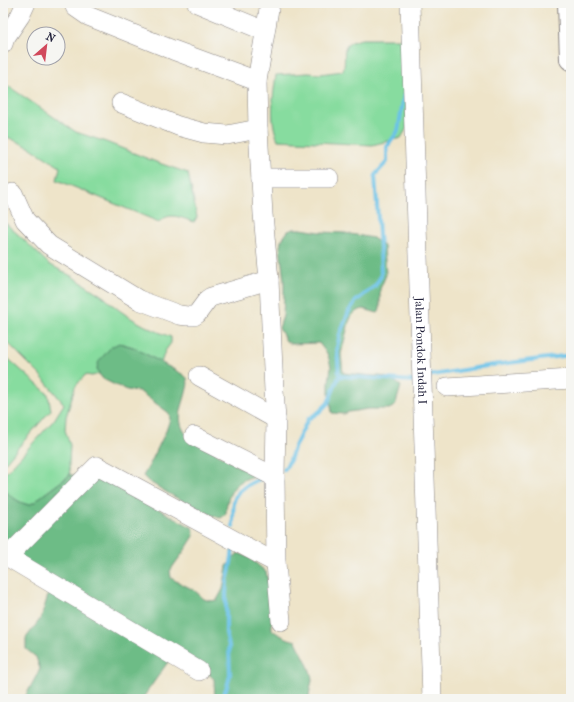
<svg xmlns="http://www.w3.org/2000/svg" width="574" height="702" viewBox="0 0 574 702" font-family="'IM FELL French Canon',serif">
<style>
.green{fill:#87dc9f;stroke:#547f6d}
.forest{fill:#6dbc86;stroke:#486f60}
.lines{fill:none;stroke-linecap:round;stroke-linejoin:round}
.stream{stroke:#6bc2e8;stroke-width:4}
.minor-casing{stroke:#888382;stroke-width:20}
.highway-casing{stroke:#888382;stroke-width:24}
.minor{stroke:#fff;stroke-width:19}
.highway{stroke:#fff;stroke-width:22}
.labels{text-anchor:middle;stroke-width:3;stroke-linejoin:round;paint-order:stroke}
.street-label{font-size:12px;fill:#22223b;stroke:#f6f6f2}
</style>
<rect width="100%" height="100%" fill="#f6f6f2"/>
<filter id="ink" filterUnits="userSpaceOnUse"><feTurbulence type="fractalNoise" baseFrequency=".025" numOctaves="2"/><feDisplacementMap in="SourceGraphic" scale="8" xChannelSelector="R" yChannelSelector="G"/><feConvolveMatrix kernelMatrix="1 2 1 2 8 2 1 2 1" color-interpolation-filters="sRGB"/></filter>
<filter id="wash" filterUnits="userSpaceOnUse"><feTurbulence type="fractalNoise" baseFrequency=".012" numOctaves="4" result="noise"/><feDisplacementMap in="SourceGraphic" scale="16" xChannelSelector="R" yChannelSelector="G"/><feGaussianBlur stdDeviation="0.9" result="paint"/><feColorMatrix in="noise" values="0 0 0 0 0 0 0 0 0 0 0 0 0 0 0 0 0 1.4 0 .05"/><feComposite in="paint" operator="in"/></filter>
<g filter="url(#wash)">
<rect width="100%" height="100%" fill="#eee4c9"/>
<path class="green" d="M 362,39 L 405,39 L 407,128 L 401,138 L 372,145 L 278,140 C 269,119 273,97 276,75 L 308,73 L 320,74 L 343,71 C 348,53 337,44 362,39 Z
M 5,84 L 76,132 L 106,142 L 156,162 L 188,173 L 197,217 L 194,222 C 181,218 170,211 159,222 L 57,180 L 60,167 L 31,148 L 3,135 L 3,85 Z
M 3,221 L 22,238 L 49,264 L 73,277 L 104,297 C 123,316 147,328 171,337 L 171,343 L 165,351 L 161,363 L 133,347 L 119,343 L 97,368 L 99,374 L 92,376 L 85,375 L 75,387 L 66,417 L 65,430 L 70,445 L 69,464 L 70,475 L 39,498 L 35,502 L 29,505 C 18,503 11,496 3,489 L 3,475 L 12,466 L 54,420 L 64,404 L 40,375 L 3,338 Z
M 3,354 L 48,394 L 51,410 L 3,465 Z"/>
<path class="forest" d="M 294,229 L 301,229 L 320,232 L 345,233 L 373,238 L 384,246 L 386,275 L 380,289 L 380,308 L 378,313 L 363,309 L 357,311 L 352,315 L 349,322 L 341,354 L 343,373 L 375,376 C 385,375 393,380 401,386 L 395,406 L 389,409 L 368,409 L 349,412 L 344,414 L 332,413 L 329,394 L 329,381 L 331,367 L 328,355 L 319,343 L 291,344 L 286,341 L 279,328 L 283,316 L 284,295 L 284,281 L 280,247 L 281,241 L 288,231 Z
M 119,343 L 133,347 L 182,374 C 183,374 187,378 187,378 C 188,381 188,385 187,388 C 184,405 174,418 186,434 L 254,476 C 250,477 245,479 242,481 C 230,487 226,502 226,514 L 221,518 L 214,516 L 173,496 L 148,481 L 143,476 L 150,464 L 166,431 L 170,419 L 169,413 L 139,391 L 127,390 L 115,385 L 103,379 L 99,374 L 97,368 L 99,361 L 111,347 Z
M 70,475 L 100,477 L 193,528 L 194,536 L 187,547 L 174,565 L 170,571 L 171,578 L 176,581 L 194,590 L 204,599 L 210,601 L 217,600 L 223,589 L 227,566 L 238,553 L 246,556 L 251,559 L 266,572 L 272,598 L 271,605 L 272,630 C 279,635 287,639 296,641 C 300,650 312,670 312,680 C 311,686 309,692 309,699 L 215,699 L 214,679 L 193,660 L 170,659 L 142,699 L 24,699 L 40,669 L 36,657 L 26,649 L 26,638 L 41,618 L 50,589 L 3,555 L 3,489 C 11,496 18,503 29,505 L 35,502 L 39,498 Z"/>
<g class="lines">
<path class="stream" d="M 339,376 L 414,381 L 417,379
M 427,376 L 493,365 L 571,355
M 284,470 L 290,460 L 294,448 L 308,419 L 319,412 L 328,403 L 339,376 L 337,347 L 340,334 L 349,311 L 356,301 L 375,286 L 381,276 L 380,249 L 375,175 L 387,162 L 387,147 L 398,131 L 404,95
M 233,527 C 233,518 233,509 234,501 C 237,488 253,482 264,477
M 221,699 L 227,687 L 230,675 L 229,646 L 226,633 L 226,594 L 227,581 L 230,569 L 233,549"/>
</g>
</g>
<g filter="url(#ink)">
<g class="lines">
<defs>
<g id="minor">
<path d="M 197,3 L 265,31"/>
<path d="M 270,3 L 257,81 L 258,129 L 263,214 L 269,280 L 274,391 L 276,419 L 275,477 L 276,563 L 281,621"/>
<path id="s1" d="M 410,3 L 432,699"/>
<path d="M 75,7 L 88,16 L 173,50 L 257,81"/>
<path d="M 3,44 L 5,38 L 20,16 L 26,3"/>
<path d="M 121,103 L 178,126 L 204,133 L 227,135 L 258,129"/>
<path d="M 261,178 L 329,178"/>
<path d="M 13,193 L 25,220 L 49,245 L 139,300 L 179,315 L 187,316 L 194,316 L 197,314 L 208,299 L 211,297 L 269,280"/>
<path d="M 199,376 L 276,419"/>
<path d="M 447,387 L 571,379"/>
<path d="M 194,436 L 275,477"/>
<path d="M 3,554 L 199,671"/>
<path d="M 7,557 L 97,466 L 276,563"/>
</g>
<path id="highway" d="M 569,3 L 571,59"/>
</defs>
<use href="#minor" class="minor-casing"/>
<use href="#highway" class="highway-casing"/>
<use href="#minor" class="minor"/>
<use href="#highway" class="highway"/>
</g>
</g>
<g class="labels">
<g class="street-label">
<text dy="4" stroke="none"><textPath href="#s1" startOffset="348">Jalan Pondok Indah I</textPath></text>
</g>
</g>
<rect width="574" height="702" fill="none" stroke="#f6f6f2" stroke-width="16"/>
<g transform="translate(46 46) rotate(28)"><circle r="19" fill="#f6f6f2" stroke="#a1a1a9"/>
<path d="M0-3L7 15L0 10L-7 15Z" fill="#d1495b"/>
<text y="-6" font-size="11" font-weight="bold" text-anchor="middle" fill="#22223b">N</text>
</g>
</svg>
